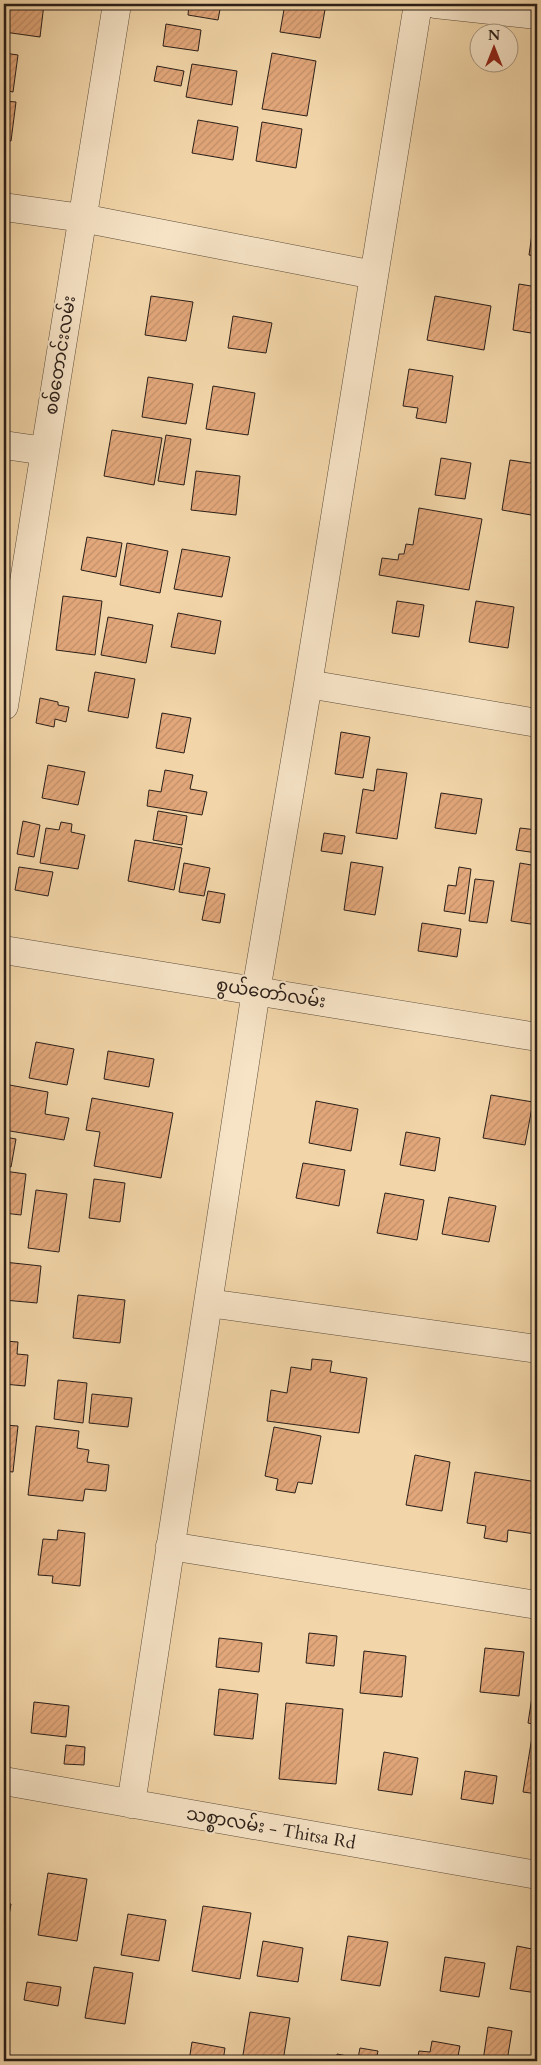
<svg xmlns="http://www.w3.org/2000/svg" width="541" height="2065" viewBox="0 0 541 2065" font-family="Cardo,'Noto Sans Myanmar',serif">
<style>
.building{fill:url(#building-hatch);stroke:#2a1e18}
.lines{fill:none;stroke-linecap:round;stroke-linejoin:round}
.minor-casing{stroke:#5c4c3c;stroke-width:29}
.minor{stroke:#f7e4c7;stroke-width:28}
.labels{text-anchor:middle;stroke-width:4.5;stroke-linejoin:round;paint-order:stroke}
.street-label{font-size:18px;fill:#2a1e18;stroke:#f7e4c7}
</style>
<defs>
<pattern id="building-hatch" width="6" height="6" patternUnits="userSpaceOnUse" patternTransform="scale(1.25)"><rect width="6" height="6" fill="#e2a77a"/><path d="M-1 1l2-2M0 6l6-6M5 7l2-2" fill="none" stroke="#c28f69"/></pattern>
</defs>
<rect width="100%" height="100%" fill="#f2d6a9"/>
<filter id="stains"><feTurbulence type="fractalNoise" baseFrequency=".004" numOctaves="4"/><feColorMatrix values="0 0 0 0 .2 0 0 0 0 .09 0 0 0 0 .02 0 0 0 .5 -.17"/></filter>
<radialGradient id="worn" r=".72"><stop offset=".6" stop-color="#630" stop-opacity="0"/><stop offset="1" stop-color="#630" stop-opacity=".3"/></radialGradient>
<path class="building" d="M 4,4 L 44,4 L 40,37 L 4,32 Z
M 189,4 L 221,4 L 218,20 L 188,15 Z
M 285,4 L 326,4 L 320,38 L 280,32 Z
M 166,24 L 201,30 L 198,51 L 163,46 Z
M 4,53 L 18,55 L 13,92 L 4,90 Z
M 272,53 L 316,61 L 307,116 L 262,109 Z
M 192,64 L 237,71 L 232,105 L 186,97 Z
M 157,66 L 184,71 L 181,86 L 154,81 Z
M 4,101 L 16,102 L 11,141 L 4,140 Z
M 198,120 L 238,127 L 233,160 L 192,153 Z
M 262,122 L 302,129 L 296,168 L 256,161 Z
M 537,199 L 537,257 L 529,255 Z
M 519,284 L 537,287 L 537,334 L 513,330 Z
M 151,296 L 193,302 L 186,341 L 145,335 Z
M 435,296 L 491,306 L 484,350 L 427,340 Z
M 233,316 L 272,323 L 266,353 L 228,348 Z
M 409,369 L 453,376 L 446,423 L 416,418 L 418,408 L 403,406 Z
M 148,377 L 193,384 L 186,424 L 142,417 Z
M 213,386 L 255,393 L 248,435 L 206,429 Z
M 112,430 L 162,438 L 154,485 L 104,476 Z
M 166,435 L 191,439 L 184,485 L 158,481 Z
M 441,458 L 471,463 L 465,499 L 435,495 Z
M 510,460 L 537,464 L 537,516 L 502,510 Z
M 196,471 L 240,476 L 236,515 L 191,510 Z
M 419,508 L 482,519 L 469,590 L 379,575 L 382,558 L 398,560 L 399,554 L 404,554 L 406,544 L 413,545 Z
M 87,537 L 122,543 L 116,577 L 81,570 Z
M 127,543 L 168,551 L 160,593 L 120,585 Z
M 182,549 L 230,557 L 222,597 L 174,589 Z
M 63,596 L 102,601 L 95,655 L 56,650 Z
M 397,601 L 424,605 L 419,637 L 392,633 Z
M 476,601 L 514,607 L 508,648 L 469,642 Z
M 178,613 L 221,621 L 215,654 L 171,647 Z
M 108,617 L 153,625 L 146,663 L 101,655 Z
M 95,672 L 135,679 L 128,718 L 88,711 Z
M 40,698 L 58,702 L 58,705 L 69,707 L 66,722 L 55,719 L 54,727 L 36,723 Z
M 162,713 L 191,718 L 184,753 L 156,748 Z
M 341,732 L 370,737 L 363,778 L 335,774 Z
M 48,765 L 85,772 L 78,805 L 42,798 Z
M 377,769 L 407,773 L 397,839 L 356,833 L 363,789 L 374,791 Z
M 165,770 L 193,775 L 190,789 L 207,792 L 202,815 L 147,806 L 149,790 L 161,792 Z
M 441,793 L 482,799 L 476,834 L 435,828 Z
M 158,811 L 187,816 L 182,845 L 153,840 Z
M 23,821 L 40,825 L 34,857 L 17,854 Z
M 61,822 L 72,824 L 71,832 L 85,835 L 78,869 L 40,863 L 46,828 L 59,830 Z
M 520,828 L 537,830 L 537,853 L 516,850 Z
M 324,833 L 345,836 L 342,854 L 321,851 Z
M 135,840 L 182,848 L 174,890 L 128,881 Z
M 351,862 L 383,867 L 375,915 L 344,910 Z
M 184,863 L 210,868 L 204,896 L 179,892 Z
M 520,863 L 537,866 L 537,925 L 511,921 Z
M 19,867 L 53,872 L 48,896 L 15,890 Z
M 459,867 L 471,869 L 465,914 L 444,911 L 448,885 L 456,886 Z
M 475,879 L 494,881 L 487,923 L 469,921 Z
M 208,891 L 225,894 L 220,923 L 202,920 Z
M 422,923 L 461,929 L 457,957 L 418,951 Z
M 36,1042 L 74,1049 L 67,1085 L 29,1078 Z
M 108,1051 L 154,1059 L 149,1087 L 104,1079 Z
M 4,1084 L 48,1092 L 45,1114 L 69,1118 L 64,1140 L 4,1130 Z
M 491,1095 L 533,1102 L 525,1145 L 483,1138 Z
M 92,1098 L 173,1113 L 161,1178 L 94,1166 L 100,1132 L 86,1130 Z
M 316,1101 L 358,1109 L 351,1151 L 309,1143 Z
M 406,1132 L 440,1138 L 435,1171 L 400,1165 Z
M 4,1137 L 16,1139 L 11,1167 L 4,1166 Z
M 303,1163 L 345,1170 L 339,1206 L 296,1198 Z
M 4,1171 L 26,1174 L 21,1215 L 4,1213 Z
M 94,1179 L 125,1183 L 120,1222 L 89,1218 Z
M 36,1190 L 67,1194 L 59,1252 L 28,1248 Z
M 385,1193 L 424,1200 L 417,1240 L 377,1233 Z
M 449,1197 L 496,1206 L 489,1242 L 442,1234 Z
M 4,1262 L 41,1266 L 37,1303 L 4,1300 Z
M 78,1295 L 125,1300 L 120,1343 L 73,1338 Z
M 4,1341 L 18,1342 L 17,1354 L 28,1355 L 25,1386 L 4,1384 Z
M 312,1359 L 332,1361 L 330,1372 L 367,1378 L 359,1433 L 267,1421 L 271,1390 L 287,1393 L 291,1367 L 311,1370 Z
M 58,1380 L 87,1383 L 83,1423 L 54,1419 Z
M 92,1394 L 132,1398 L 128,1427 L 89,1423 Z
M 4,1425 L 18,1426 L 13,1472 L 4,1471 Z
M 36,1426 L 79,1431 L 77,1448 L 89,1450 L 87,1462 L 109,1465 L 106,1491 L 85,1489 L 83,1501 L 28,1495 Z
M 274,1427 L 321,1436 L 312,1484 L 298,1482 L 295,1493 L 276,1490 L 278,1479 L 265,1476 Z
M 415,1455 L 450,1462 L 442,1511 L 406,1505 Z
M 475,1472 L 537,1482 L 537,1521 L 535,1534 L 508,1530 L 507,1542 L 484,1538 L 486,1526 L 467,1523 Z
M 58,1530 L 85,1533 L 80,1586 L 52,1583 L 53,1576 L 38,1575 L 43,1539 L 57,1540 Z
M 309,1633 L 337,1636 L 334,1666 L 306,1663 Z
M 219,1638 L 262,1643 L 259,1672 L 216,1667 Z
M 485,1648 L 524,1652 L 519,1696 L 480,1692 Z
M 364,1651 L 406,1656 L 402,1697 L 360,1693 Z
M 537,1664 L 537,1725 L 528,1723 Z
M 219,1689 L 258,1694 L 253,1739 L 214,1735 Z
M 34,1702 L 69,1706 L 66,1737 L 31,1733 Z
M 286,1703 L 343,1709 L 336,1784 L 279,1779 Z
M 532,1737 L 537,1737 L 537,1794 L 523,1792 Z
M 66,1745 L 85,1747 L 84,1765 L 64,1764 Z
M 384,1752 L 418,1758 L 412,1795 L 378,1790 Z
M 465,1771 L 497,1776 L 493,1804 L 461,1799 Z
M 48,1873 L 87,1879 L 77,1941 L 38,1935 Z
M 4,1903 L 11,1904 L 5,1939 L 4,1939 Z
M 203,1906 L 251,1913 L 240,1979 L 192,1971 Z
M 128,1914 L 166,1920 L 159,1961 L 121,1955 Z
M 348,1936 L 388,1942 L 380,1986 L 341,1980 Z
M 263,1941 L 303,1948 L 298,1982 L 257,1976 Z
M 517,1946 L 537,1950 L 537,1993 L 510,1989 Z
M 445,1957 L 485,1963 L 479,1997 L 440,1991 Z
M 94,1967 L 133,1973 L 125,2024 L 85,2018 Z
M 27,1982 L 61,1987 L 58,2006 L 24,2000 Z
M 250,2012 L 290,2018 L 283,2061 L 242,2061 Z
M 488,2027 L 512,2031 L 507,2061 L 483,2061 Z
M 432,2041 L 460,2046 L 457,2061 L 417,2061 L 419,2051 L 430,2052 Z
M 192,2042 L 225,2048 L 223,2061 L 189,2061 Z
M 360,2048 L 378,2051 L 376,2061 L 336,2061 L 337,2054 L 358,2058 Z"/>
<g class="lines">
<defs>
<path id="minor" d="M 435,4 L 537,15
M 4,207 L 82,218 L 374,275
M 4,445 L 45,451
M 308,684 L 537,723
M 4,706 L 117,4
M 4,950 L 537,1037
M 208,1303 L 537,1349
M 170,1546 L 537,1605
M 4,1781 L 537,1875
M 131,1804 L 256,991 L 308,684 L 418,4"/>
</defs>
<use href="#minor" class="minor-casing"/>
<use href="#minor" class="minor"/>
</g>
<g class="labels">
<g class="street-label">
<text transform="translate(60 355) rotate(-81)" y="6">စစ်တောင်းလမ်း</text>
<text transform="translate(271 993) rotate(9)" y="6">စွယ်တော်လမ်း</text>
<text transform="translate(271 1828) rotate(10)" y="6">သစ္စာလမ်း - Thitsa Rd</text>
</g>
</g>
<rect width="541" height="2065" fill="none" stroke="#f2d6a9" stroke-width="20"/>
<rect x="5" y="5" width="531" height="2055" fill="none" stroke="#2a1e18" stroke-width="2.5"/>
<rect x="10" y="10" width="521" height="2045" fill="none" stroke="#2a1e18"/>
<g transform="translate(494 48)"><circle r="24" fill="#f7e4c7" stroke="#a59581"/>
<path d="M0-4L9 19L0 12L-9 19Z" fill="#8f2418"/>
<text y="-8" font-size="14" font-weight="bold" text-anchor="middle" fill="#2a1e18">N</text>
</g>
<rect width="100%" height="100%" filter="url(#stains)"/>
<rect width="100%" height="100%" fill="url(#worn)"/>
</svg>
